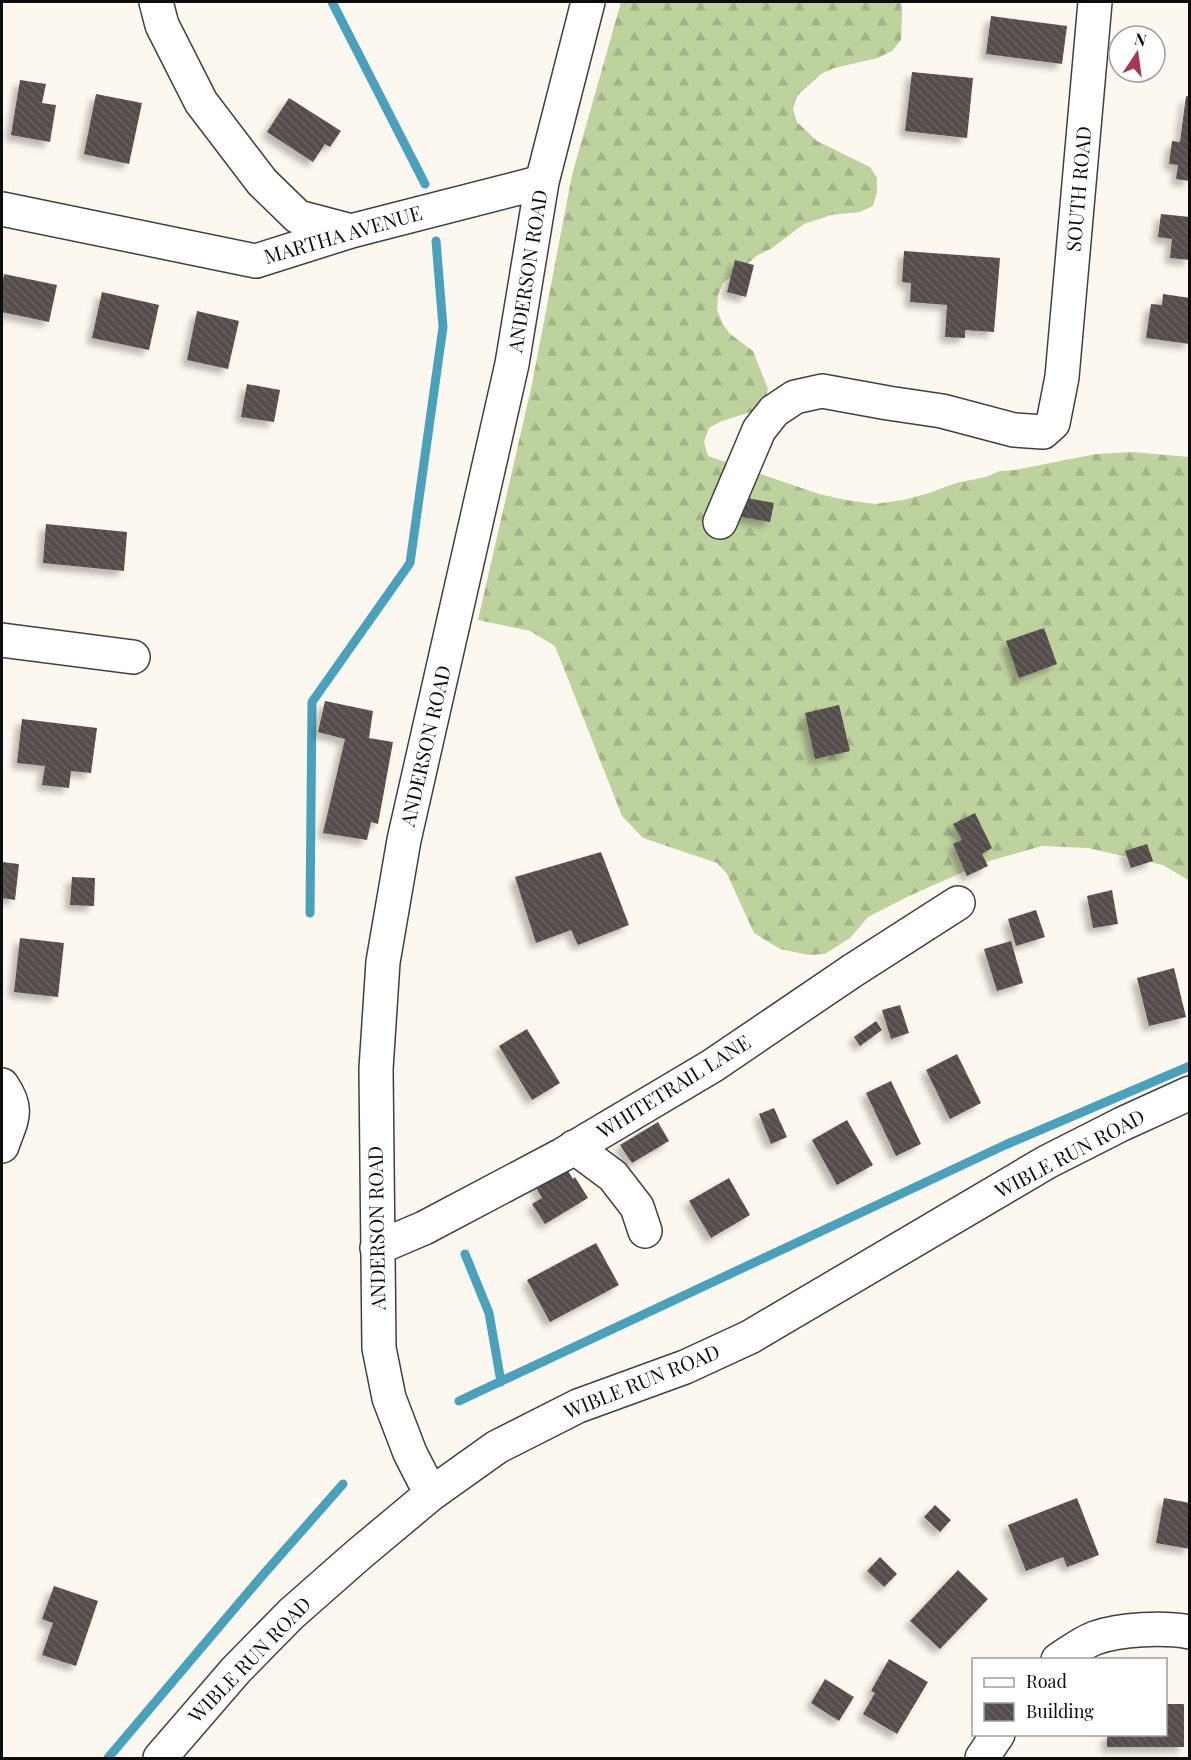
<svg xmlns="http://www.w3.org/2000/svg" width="1191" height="1760" viewBox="0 0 1191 1760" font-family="'Playfair Display',serif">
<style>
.forest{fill:url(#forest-firs)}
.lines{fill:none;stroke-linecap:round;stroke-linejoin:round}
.stream{stroke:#4aa1bb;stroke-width:9}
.building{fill:url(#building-back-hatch);filter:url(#shadow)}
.minor-casing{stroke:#404040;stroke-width:36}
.minor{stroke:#fff;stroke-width:33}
.labels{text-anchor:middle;stroke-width:6;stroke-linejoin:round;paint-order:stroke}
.street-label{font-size:20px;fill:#0d0d0d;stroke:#fff}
</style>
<defs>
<pattern id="forest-firs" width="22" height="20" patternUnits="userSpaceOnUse" patternTransform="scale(1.5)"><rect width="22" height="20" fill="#bed29e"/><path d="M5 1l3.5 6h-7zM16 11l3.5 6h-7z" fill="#a2b387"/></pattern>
<pattern id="building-back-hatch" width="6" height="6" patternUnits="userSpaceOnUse" patternTransform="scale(1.5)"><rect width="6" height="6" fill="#544d4b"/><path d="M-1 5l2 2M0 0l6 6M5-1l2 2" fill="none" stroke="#686260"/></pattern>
<filter id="shadow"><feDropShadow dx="-5.5" dy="5.5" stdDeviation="3" flood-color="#0004"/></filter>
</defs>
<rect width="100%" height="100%" fill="#fdf8ef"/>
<path class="forest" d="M 621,2 L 901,2 L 902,14 L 901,40 L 892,51 L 878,58 L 834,68 L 821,74 L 797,96 L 793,109 L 797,122 L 817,141 L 870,167 L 877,178 L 877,192 L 873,206 L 860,212 L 831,215 L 804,224 L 772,248 L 758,255 L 723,283 L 718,295 L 717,310 L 723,324 L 730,334 L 753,351 L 768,389 L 764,403 L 751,412 L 722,421 L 709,428 L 704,442 L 708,456 L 819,494 L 846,500 L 875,504 L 903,500 L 929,493 L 956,483 L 986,477 L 1000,471 L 1015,470 L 1096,454 L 1132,452 L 1189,457 L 1189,883 L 1188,880 L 1163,865 L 1088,848 L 1042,846 L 986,862 L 909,896 L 868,917 L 850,938 L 825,954 L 809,955 L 780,949 L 754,933 L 727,874 L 717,863 L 643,838 L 622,816 L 555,646 L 530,631 L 478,620 L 532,384 L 572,175 Z"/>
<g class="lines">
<path class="stream" d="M 332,2 L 425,184
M 310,913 L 312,702 L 410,563 L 443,327 L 436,241
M 465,1254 L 489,1313 L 501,1382
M 459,1401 L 1005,1145 L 1190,1066
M 108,1758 L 262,1576 L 343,1484"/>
</g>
<path class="building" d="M 991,16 L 1067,26 L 1062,64 L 986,54 Z
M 912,72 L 973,78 L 967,138 L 905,131 Z
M 20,80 L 46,84 L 42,103 L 56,105 L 50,142 L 11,135 Z
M 96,94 L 142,103 L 129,164 L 84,154 Z
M 1186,96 L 1190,97 L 1190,181 L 1176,179 L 1178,165 L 1169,164 L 1172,141 L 1180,142 Z
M 289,98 L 341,131 L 330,147 L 325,144 L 313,162 L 267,132 Z
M 1161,214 L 1190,217 L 1190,260 L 1170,258 L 1172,239 L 1158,237 Z
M 904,251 L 1000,258 L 994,332 L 965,330 L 965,338 L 945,337 L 947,305 L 910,302 L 911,283 L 902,282 Z
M 735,260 L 754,265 L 746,297 L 727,292 Z
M 4,274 L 57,285 L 49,322 L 2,312 L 2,286 Z
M 102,292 L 159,305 L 149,350 L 92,338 Z
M 1163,294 L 1190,298 L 1190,344 L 1146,338 L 1151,304 L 1162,305 Z
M 197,311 L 239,321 L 228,369 L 187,360 Z
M 247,384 L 280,390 L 274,422 L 241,417 Z
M 736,496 L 774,503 L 770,522 L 732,515 Z
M 46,524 L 127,532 L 124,571 L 43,563 Z
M 1044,628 L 1057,664 L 1019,678 L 1006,641 Z
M 325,701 L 373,711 L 369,738 L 393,742 L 378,824 L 371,822 L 367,840 L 323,833 L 345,739 L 318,732 Z
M 839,705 L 850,751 L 815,759 L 805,713 Z
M 22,719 L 97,728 L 91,773 L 71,771 L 69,788 L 42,785 L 45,766 L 17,763 Z
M 975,813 L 992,848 L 982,854 L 988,866 L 967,876 L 953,844 L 962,840 L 953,824 Z
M 1147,844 L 1153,861 L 1131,868 L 1125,851 Z
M 601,852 L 629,925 L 578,945 L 571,930 L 536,943 L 515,877 Z
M 2,862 L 19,864 L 15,900 L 2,898 Z
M 72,877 L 95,878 L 94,906 L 70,905 Z
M 1112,890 L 1118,924 L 1093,928 L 1087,896 Z
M 1036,910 L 1045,937 L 1016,946 L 1008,919 Z
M 20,938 L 64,943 L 58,997 L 14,992 Z
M 1011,941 L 1023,983 L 997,991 L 984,949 Z
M 1174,968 L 1186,1017 L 1149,1026 L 1137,978 Z
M 900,1005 L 909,1033 L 891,1039 L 882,1010 Z
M 876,1021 L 882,1030 L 860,1046 L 854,1037 Z
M 527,1029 L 560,1083 L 532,1100 L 499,1046 Z
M 957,1054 L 981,1103 L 950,1119 L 926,1070 Z
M 891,1081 L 921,1144 L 896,1156 L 866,1093 Z
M 774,1108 L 787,1137 L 771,1144 L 759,1114 Z
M 847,1120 L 873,1165 L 837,1185 L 812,1140 Z
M 658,1122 L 669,1141 L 632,1163 L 620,1145 Z
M 563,1163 L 573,1179 L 575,1177 L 588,1198 L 545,1224 L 532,1204 L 542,1198 L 533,1182 Z
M 729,1178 L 750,1215 L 711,1238 L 689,1201 Z
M 596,1243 L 619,1285 L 550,1322 L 527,1280 Z
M 1077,1498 L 1099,1555 L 1067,1567 L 1063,1557 L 1026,1571 L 1008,1525 Z
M 1164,1498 L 1190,1503 L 1190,1549 L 1156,1543 Z
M 935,1505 L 951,1520 L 940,1532 L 924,1517 Z
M 880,1557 L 897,1574 L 884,1587 L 867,1571 Z
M 958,1570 L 988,1599 L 940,1649 L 910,1621 Z
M 54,1586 L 98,1601 L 76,1666 L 42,1655 L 53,1623 L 42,1619 Z
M 889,1659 L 928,1682 L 897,1734 L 863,1714 L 875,1693 L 871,1691 Z
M 825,1679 L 854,1697 L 839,1721 L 811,1703 Z
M 1166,1704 L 1184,1704 L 1184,1747 L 1107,1747 L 1107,1734 L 1166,1734 Z"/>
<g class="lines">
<defs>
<path id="minor" d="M 156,2 L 162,25 L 201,102 L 262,182 L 298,217 L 351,231
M 2,209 L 256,261 L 351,231 L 542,182
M 720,522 L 759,430 L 774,411 L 795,397 L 822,391 L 888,403 L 942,411 L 1014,430 L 1043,432 L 1053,423 L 1062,377 L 1095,2
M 2,640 L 133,657
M 2,1085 C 20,1111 11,1119 2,1146
M 574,1147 L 613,1176 L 637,1207 L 645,1231
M 377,1248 L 424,1228 L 562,1155 L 712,1066 L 852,971 L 958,903
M 431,1494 L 410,1453 L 389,1398 L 379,1348 L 376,1069 L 383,962 L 404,840 L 512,364 L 542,182 L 588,2
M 1058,1660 C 1070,1652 1082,1643 1095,1638 C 1120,1629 1164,1627 1190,1632
M 160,1758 L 236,1670 L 291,1614 L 358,1555 L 431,1494 L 497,1447 L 578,1406 L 685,1367 L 750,1337 L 1047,1162 L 1122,1124 L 1190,1093
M 982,1758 L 998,1734"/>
</defs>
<use href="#minor" class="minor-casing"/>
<use href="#minor" class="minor"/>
</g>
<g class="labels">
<g class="street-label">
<text transform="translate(1079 189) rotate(-85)" y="7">SOUTH ROAD</text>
<text transform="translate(343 235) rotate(-16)" y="7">MARTHA AVENUE</text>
<text transform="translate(528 271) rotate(-81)" y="7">ANDERSON ROAD</text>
<text transform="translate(426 746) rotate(-77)" y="7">ANDERSON ROAD</text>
<text transform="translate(674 1087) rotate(-32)" y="7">WHITETRAIL LANE</text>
<text transform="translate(1070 1154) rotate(-28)" y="7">WIBLE RUN ROAD</text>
<text transform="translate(377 1228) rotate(-91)" y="7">ANDERSON ROAD</text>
<text transform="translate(642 1382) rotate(-22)" y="7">WIBLE RUN ROAD</text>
<text transform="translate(250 1660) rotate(-46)" y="7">WIBLE RUN ROAD</text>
</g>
</g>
<rect width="1191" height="1760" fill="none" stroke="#0d0d0d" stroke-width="6"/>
<rect x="972" y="1658" width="195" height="78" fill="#ffffff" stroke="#9e9e9e" stroke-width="1.5"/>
<rect x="984" y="1678" width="30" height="9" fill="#ffffff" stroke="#9e9e9e" stroke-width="1.5"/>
<text x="1026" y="1688" font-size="18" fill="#0d0d0d">Road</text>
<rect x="984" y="1703" width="30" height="18" fill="url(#building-back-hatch)" stroke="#9e9e9e" stroke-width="1.5"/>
<text x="1026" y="1718" font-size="18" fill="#0d0d0d">Building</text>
<g transform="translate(1137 54) rotate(13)"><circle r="28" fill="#ffffff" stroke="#9e9e9e" stroke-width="1.5"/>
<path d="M0-4.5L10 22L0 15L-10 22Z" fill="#aa3750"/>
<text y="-9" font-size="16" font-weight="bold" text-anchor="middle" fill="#0d0d0d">N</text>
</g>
</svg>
